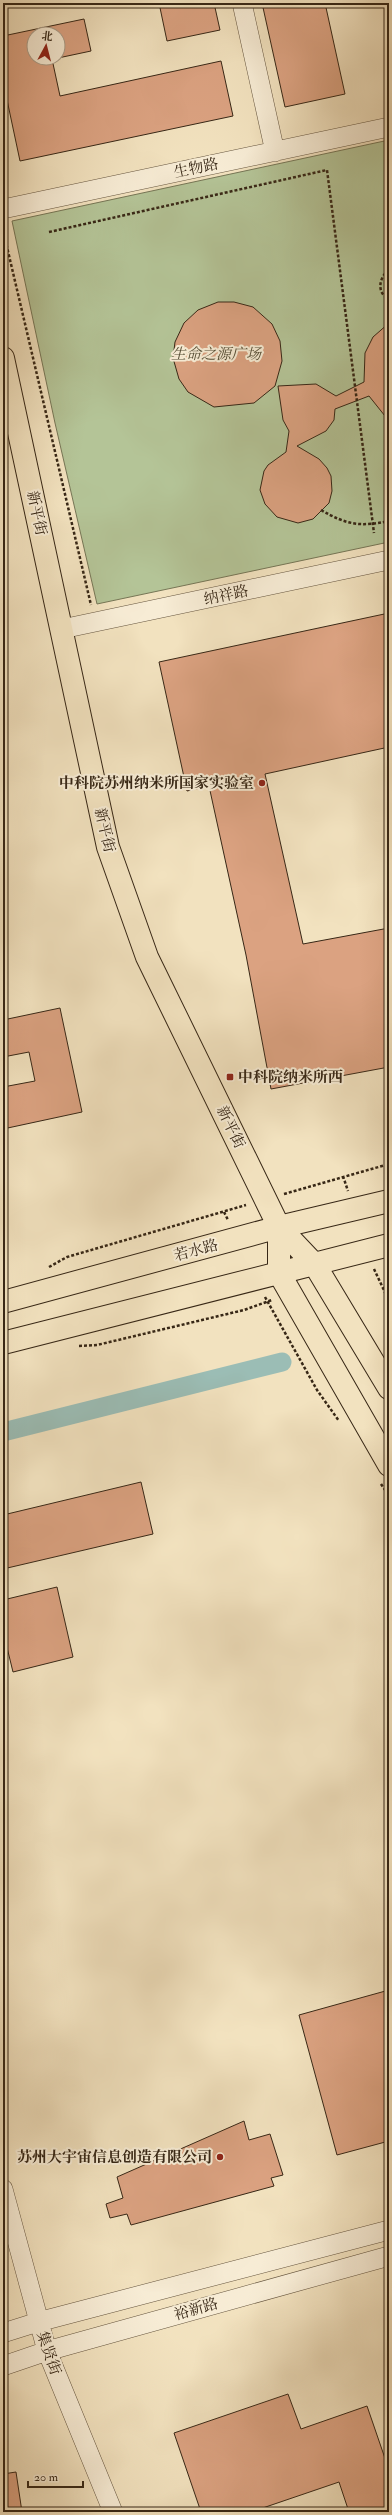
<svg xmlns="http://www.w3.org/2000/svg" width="392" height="2515" viewBox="0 0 392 2515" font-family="'IM FELL Double Pica','Noto Serif SC',serif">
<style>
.green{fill:#b4c497;stroke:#767656}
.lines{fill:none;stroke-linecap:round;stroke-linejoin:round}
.canal{stroke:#9bbdb5;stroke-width:19}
.building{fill:#dba281;stroke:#372716}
.minor-casing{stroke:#665640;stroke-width:20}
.major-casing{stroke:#372716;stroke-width:24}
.path{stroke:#372716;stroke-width:2.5;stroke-dasharray:3 2;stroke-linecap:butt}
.minor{stroke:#f7ecd5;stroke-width:19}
.major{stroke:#f2e2bf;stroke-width:22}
.poi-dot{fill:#8f2418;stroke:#f7ecd5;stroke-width:1.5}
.labels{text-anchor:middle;stroke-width:4;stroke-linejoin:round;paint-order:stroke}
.street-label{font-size:15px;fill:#372716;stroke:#f7ecd5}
.park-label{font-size:15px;font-style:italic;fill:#564e36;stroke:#f7ecd5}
.poi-label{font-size:15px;font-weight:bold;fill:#372716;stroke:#f7ecd5;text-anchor:end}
</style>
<rect width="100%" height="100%" fill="#f2e2bf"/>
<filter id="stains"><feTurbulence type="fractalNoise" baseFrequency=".005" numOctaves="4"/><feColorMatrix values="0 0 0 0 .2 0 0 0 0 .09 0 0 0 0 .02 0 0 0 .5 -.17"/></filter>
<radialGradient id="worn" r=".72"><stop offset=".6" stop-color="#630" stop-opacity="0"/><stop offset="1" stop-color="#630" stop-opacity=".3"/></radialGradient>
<path class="green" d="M 389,140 L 389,542 L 97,604 L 55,423 L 12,221 Z"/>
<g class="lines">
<path class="canal" d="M 3,1432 L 282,1362"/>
</g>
<path class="building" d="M 159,3 L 214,3 L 220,30 L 167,41 Z
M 262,3 L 325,3 L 345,94 L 285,107 Z
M 84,19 L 91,51 L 58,58 L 58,34 L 34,34 L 34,58 L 57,58 L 52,59 L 60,96 L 221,61 L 233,116 L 20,161 L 3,81 L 3,36 Z
M 218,302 L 234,302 L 253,307 L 272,324 L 280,341 L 282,361 L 275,386 L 254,403 L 214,407 L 188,392 L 179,379 L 173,358 L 175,342 L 184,323 L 198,310 Z
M 389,323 L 389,421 L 369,396 L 335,409 L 334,420 L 326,431 L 297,446 L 319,459 L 327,468 L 331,476 L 332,491 L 329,503 L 313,519 L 298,523 L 277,517 L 265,504 L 260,490 L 264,471 L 268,465 L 286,452 L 289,431 L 283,420 L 278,386 L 316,384 L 336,396 L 364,382 L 365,353 L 373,337 Z
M 389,613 L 389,747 L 265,774 L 303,944 L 389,928 L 389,1067 L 271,1089 L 246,955 L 209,786 L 187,791 L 159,662 Z
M 60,1008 L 82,1112 L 3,1129 L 3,1087 L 35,1081 L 29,1052 L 3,1057 L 3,1020 Z
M 141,1482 L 153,1534 L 3,1569 L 3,1515 Z
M 57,1587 L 73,1657 L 13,1672 L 3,1631 L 3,1600 Z
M 389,1990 L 389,2141 L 337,2155 L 299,2015 Z
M 244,2121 L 249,2140 L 270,2134 L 283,2175 L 271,2178 L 274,2186 L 131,2225 L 127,2214 L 110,2218 L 106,2204 L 123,2198 L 117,2177 Z
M 288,2394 L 301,2429 L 367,2406 L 389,2470 L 389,2512 L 349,2512 L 339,2482 L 251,2512 L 201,2512 L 174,2433 Z
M 16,2472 L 22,2512 L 3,2512 L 3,2474 Z"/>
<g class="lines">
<defs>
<path id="minor" d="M 242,3 L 275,152
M 3,209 L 389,127
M 62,629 L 389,560
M 3,2189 L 47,2351 L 113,2512
M 3,2333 L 38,2322 L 389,2230
M 3,2366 L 47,2351 L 389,2256"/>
<path id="major" d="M 3,358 L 108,847 L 147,957 L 279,1227 L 315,1265 L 389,1388
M 279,1227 L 279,1273 L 389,1465
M 3,1302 L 279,1227 L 389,1201
M 3,1343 L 389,1245"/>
</defs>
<use href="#minor" class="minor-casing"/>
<use href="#major" class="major-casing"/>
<path class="path" d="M 3,230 L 91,605
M 49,232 L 327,170 L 374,533
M 389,270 C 379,277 376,293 389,299
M 321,510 C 347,525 360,527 389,521
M 343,1176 L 348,1191
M 284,1194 L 389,1164
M 224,1212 L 228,1220
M 49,1267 L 67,1257 L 246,1205
M 374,1269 L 389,1301
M 265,1297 L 317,1390 L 339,1421
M 79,1346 L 97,1345 L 244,1310 L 272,1300
M 381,1484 L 389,1496"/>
<use href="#minor" class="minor"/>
<use href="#major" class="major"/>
</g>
<g class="poi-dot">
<circle cx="262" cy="783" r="4"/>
<rect x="226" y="1073" width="8" height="8" rx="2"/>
<circle cx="220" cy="2157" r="4"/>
</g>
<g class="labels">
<g class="street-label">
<text transform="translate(196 168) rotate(-12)" y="5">生物路</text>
<text transform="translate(37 513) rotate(78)" y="5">新平街</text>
<text transform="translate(226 595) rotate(-12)" y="5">纳祥路</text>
<text transform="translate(105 830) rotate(77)" y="5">新平街</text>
<text transform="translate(231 1127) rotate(64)" y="5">新平街</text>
<text transform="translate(196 1250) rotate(-15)" y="5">若水路</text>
<text transform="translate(196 2309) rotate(-16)" y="5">裕新路</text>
<text transform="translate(49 2353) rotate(71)" y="5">集贤街</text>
</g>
<g class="park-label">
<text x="216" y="359">生命之源广场</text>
</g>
<g class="poi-label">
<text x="254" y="788">中科院苏州纳米所国家实验室</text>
<text x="238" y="1082" text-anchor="start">中科院纳米所西</text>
<text x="212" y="2162">苏州大宇宙信息创造有限公司</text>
</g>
</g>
<rect width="392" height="2515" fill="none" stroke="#f2e2bf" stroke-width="16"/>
<rect x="4" y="4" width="384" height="2507" fill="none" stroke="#372716" stroke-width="2"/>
<rect x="8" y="8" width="376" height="2499" fill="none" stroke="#372716"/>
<g transform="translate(46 46) rotate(7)"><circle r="19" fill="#f7ecd5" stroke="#aa9d89"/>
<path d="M0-3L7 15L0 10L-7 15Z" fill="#8f2418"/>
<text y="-6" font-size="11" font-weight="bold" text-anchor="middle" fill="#372716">北</text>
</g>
<path d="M28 2481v6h55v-6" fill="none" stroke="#372716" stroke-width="2"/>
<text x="34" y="2481" font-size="12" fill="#372716" stroke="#f7ecd5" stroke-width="3" paint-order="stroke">20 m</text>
<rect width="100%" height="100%" filter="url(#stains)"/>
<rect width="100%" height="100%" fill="url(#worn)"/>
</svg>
